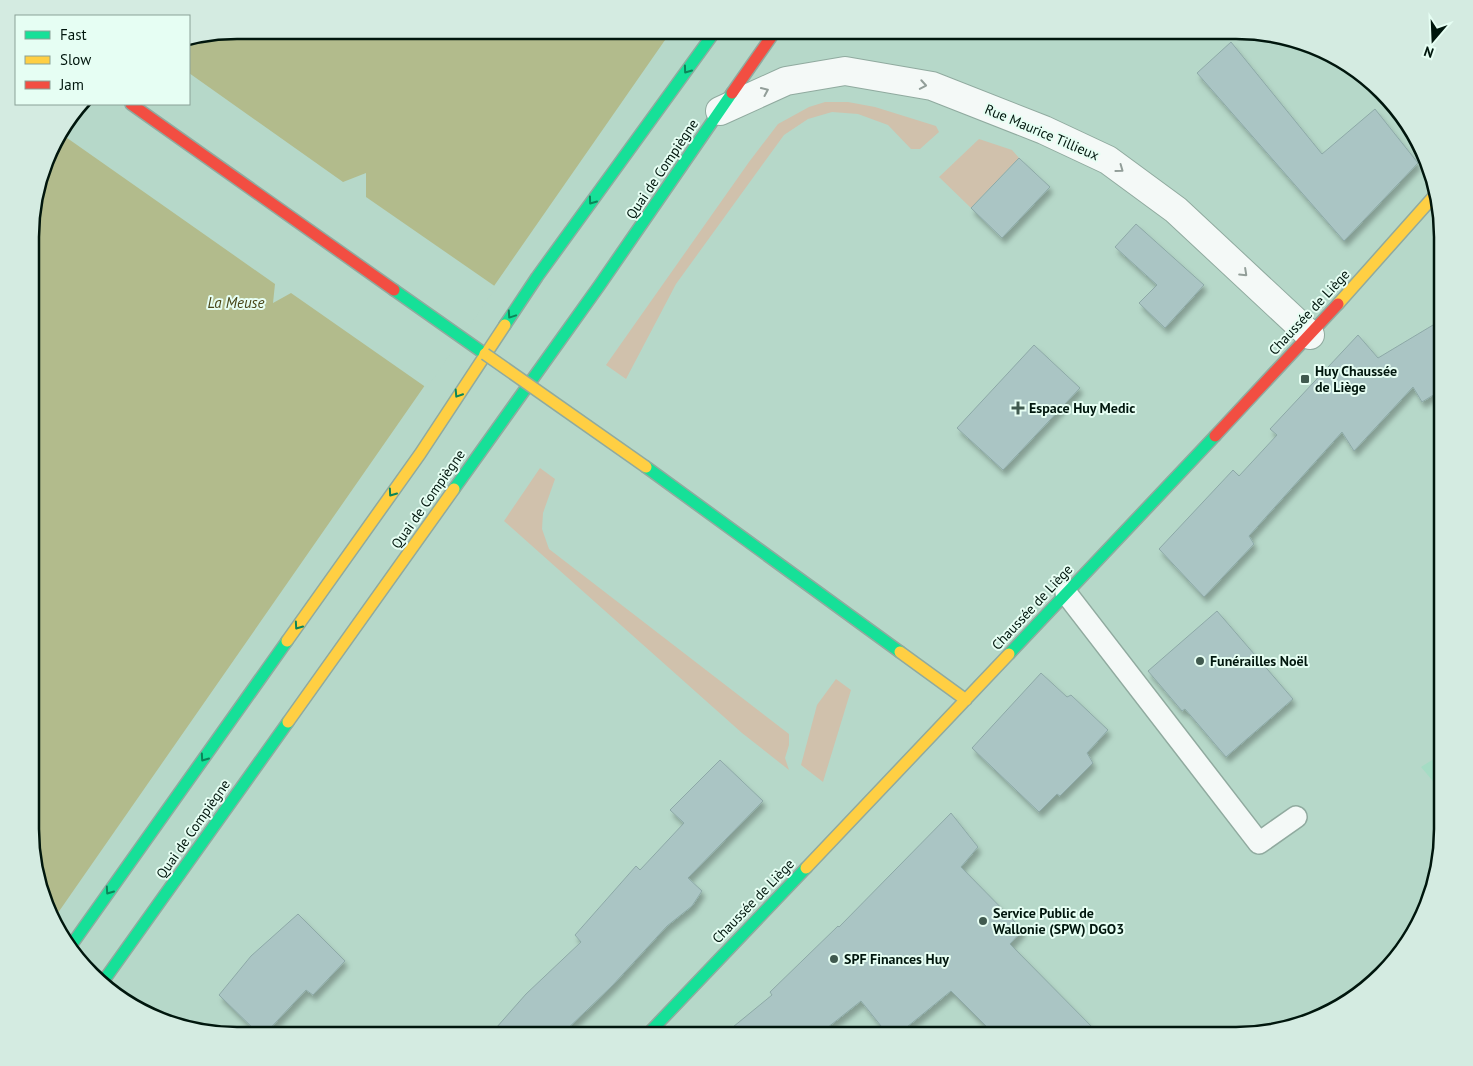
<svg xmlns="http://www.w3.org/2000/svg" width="1473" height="1066" viewBox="0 0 1473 1066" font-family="'PT Sans',sans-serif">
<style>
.built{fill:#a5dcc4}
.green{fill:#d0c1ac}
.water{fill:#b2bb8c}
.pier{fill:#b6d8c9}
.building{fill:#aac5c4;stroke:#8da9a7;filter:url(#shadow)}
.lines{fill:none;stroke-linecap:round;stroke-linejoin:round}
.lane-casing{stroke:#90aa9f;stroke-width:24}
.street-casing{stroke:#90aa9f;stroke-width:30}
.fast-casing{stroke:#90aa9f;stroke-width:14}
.slow-casing{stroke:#90aa9f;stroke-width:14}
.jam-casing{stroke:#90aa9f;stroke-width:14}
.lane{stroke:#f4f9f7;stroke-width:21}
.street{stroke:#f4f9f7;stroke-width:28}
.fast{stroke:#16e098;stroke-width:11}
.slow{stroke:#ffcf43;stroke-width:11}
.jam{stroke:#f24e42;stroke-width:11}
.slow-bridge-casing{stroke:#90aa9f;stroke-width:14;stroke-linecap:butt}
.slow-bridge{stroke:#ffcf43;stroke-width:11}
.oneway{stroke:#0c8559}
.oneway2{stroke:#929e99}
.poi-dot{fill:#405a4f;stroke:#e6fef3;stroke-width:2}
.labels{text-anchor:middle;stroke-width:4;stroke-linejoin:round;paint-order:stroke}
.street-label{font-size:14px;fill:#00160d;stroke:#e6fef3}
.poi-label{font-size:14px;font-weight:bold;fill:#00160d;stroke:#e6fef3;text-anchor:start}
.water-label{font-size:15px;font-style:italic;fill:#494618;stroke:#e6fef3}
.rim{fill:none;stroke:#00160d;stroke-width:2.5}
</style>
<defs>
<filter id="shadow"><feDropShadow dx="3" dy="5.5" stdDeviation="2.5" flood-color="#0004"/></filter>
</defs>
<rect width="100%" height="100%" fill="#b6d8c9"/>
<path class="built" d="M 1443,753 L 1443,793 L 1421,767 Z"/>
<path class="green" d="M 825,102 L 848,102 L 875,107 L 936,126 L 939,132 L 920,149 L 911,149 L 888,125 L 858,114 L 832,112 L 808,119 L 784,135 L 676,284 L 626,379 L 606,365 L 749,162 L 778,124 L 809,107 Z
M 979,139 L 1012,150 L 1019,158 L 971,208 L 939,177 Z
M 540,468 L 555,479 L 543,513 L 542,529 L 549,549 L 789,734 L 789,745 L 785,758 L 789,770 L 742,733 L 504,521 Z
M 836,679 L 851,690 L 823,782 L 801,765 L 817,705 Z"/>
<path class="water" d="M 236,30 L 672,30 L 53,920 L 32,856 L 32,210 L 51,145 L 83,104 L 189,104 L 189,39 Z"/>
<path class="pier" d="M 189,73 L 343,182 L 366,173 L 366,197 L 496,287 L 427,388 L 291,293 L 273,303 L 275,284 L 60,133 L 83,104 L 189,104 Z"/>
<path class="building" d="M 1231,42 L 1322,154 L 1375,109 L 1418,163 L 1344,241 L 1197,73 Z
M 1019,158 L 1050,187 L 1002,238 L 971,208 Z
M 1136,224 L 1204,285 L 1165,328 L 1139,303 L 1157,285 L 1115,247 Z
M 1443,319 L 1443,389 L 1422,402 L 1413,387 L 1354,451 L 1342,432 L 1249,536 L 1254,544 L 1204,597 L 1159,549 L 1233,470 L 1239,476 L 1277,435 L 1270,429 L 1358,335 L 1378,358 Z
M 1034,345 L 1080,388 L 1003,470 L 957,428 Z
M 1217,611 L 1293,699 L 1226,757 L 1185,709 L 1182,711 L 1148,671 Z
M 1041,673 L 1067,697 L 1071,695 L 1108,730 L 1087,753 L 1093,763 L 1060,796 L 1057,794 L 1039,812 L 972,748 Z
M 720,760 L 763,801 L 688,878 L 702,891 L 692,906 L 667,926 L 612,986 L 560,1036 L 489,1036 L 526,994 L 581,942 L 575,935 L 636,866 L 640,870 L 684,823 L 670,810 Z
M 951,813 L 978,847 L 961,867 L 1023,930 L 1010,944 L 1101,1036 L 996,1036 L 951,991 L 896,1036 L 889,1036 L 861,1001 L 817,1036 L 722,1036 L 772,995 L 770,992 L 838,926 L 839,927 Z
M 298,914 L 345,961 L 313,995 L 306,990 L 263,1036 L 261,1036 L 219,995 L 251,956 Z"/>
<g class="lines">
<defs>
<path id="lane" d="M 1066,593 L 1259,843 L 1296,817"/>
<path id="street" d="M 720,111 L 786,81 L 845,71 L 932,86 L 1044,130 L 1108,160 L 1176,210 L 1310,335"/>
<path id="fast" d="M 394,290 L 485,354
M 505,325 L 537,277 L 716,30
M 646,467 L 900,652
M 454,489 L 599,286 L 732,93
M 1009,654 L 1215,436
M 70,947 L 287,641
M 102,983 L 288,722
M 646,1036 L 806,868"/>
<path id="slow" d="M 1338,304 L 1435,195
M 287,641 L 420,454 L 505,325
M 900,652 L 966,700
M 288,722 L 454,489
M 806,868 L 1009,654"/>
<path id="jam" d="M 732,93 L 776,30
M 131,104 L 394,290
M 1215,436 L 1338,304"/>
</defs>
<use href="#lane" class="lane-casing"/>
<use href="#street" class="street-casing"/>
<use href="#fast" class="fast-casing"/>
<use href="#slow" class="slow-casing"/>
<use href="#jam" class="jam-casing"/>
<use href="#lane" class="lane"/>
<use href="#street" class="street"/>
<use href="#fast" class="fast"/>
<use href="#slow" class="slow"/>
<use href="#jam" class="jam"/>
<defs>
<path id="slow-bridge" d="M 485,354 L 646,467"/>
</defs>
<use href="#slow-bridge" class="slow-bridge-casing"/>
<use href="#slow-bridge" class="slow-bridge"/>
</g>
<defs><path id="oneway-chevron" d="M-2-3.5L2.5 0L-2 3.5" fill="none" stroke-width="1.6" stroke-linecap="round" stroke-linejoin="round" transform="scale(1.25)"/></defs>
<g class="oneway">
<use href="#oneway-chevron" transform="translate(687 70) rotate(126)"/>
<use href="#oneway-chevron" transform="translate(592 201) rotate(126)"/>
<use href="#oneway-chevron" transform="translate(511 315) rotate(124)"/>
<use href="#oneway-chevron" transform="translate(458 394) rotate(123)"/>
<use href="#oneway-chevron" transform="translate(392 493) rotate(125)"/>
<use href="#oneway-chevron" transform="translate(298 626) rotate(125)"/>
<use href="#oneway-chevron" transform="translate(204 758) rotate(125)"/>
<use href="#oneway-chevron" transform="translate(109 891) rotate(125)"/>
</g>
<g class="oneway2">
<use href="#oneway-chevron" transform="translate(923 85) rotate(10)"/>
<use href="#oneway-chevron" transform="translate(765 91) rotate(-24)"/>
<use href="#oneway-chevron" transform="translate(1120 169) rotate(36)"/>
<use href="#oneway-chevron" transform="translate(1244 273) rotate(43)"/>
</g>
<g class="poi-dot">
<rect x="1300" y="374" width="10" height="10" rx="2.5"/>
<path d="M1015.5 400.5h5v5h5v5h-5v5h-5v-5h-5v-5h5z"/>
<circle cx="1200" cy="661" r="5"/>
<circle cx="983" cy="921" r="5"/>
<circle cx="834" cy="959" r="5"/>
</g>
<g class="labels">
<g class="street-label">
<text transform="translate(1042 132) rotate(23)" y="5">Rue Maurice Tillieux</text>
<text transform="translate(662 169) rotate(-56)" y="5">Quai de Compiègne</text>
<text transform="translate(1309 312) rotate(-47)" y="5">Chaussée de Liège</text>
<text transform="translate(428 499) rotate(-55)" y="5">Quai de Compiègne</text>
<text transform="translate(1032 607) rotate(-47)" y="5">Chaussée de Liège</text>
<text transform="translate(193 829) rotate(-55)" y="5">Quai de Compiègne</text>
<text transform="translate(753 901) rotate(-46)" y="5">Chaussée de Liège</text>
</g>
<g class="poi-label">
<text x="1315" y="376">Huy Chaussée<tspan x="1315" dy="16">de Liège</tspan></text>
<text x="1029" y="413">Espace Huy Medic</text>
<text x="1210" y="666">Funérailles Noël</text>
<text x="993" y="918">Service Public de<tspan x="993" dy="16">Wallonie (SPW) DGO3</tspan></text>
<text x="844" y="964">SPF Finances Huy</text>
</g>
<g class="water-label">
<text x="236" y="308">La Meuse</text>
</g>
</g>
<path d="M0 0H1473V1066H0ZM237 39H1236A198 198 0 0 1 1434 237V829A198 198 0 0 1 1236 1027H237A198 198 0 0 1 39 829V237A198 198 0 0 1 237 39Z" fill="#d4ebe1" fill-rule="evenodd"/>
<path class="rim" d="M237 39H1236A198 198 0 0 1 1434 237V829A198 198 0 0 1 1236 1027H237A198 198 0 0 1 39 829V237A198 198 0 0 1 237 39Z"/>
<rect x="15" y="15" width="175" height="90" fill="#e6fef3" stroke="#8aa197"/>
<rect x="25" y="31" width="25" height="8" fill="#16e098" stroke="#8aa197"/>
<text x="60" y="40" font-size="15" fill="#00160d">Fast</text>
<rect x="25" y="56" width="25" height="8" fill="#ffcf43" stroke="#8aa197"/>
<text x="60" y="65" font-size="15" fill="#00160d">Slow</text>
<rect x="25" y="81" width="25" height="8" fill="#f24e42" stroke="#8aa197"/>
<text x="60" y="90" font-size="15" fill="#00160d">Jam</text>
<g transform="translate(1433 40) rotate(199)" stroke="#e6fef3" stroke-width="4" paint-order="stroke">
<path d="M0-4L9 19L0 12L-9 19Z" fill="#00160d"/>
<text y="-8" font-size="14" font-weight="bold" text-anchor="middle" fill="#00160d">N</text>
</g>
</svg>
